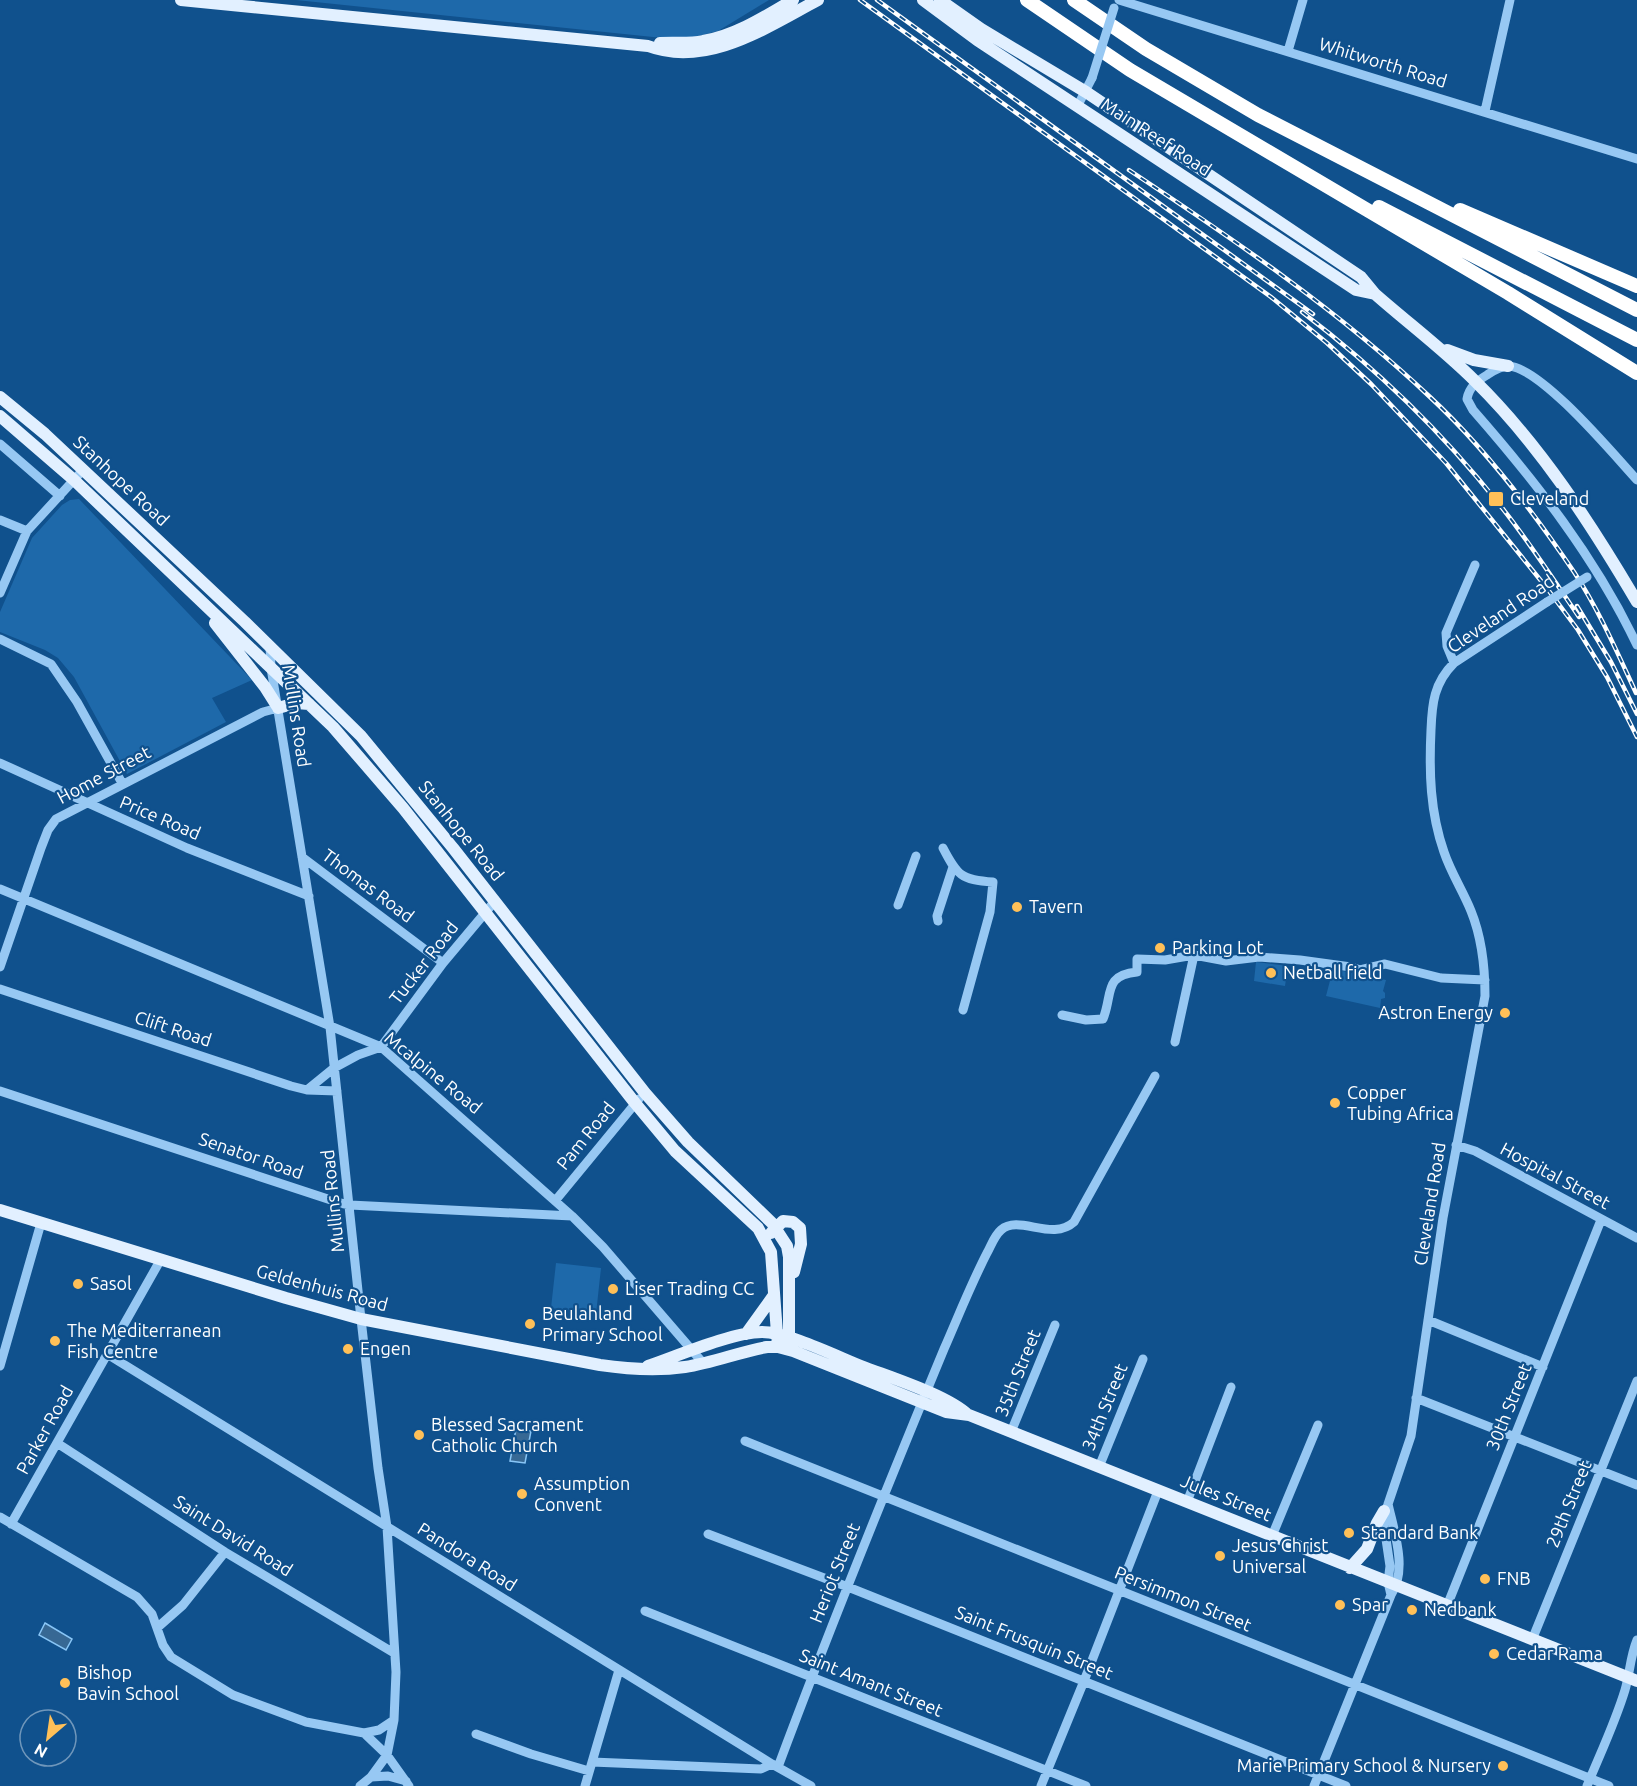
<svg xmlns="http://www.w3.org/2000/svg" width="1637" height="1786" viewBox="0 0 1637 1786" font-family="Ubuntu,sans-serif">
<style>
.green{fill:#1e69aa}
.water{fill:#376894;stroke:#88c5f6;stroke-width:1.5}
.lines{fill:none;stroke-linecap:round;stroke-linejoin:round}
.minor{stroke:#97c8f3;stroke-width:9}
.major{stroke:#e2f0ff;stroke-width:12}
.highway{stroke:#fff;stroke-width:14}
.rail-casing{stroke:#fff;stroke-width:4.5}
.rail{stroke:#10518d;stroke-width:2;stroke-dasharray:7;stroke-linecap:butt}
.minor-bridge{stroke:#97c8f3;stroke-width:9}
.poi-dot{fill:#ffc058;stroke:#10518d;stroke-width:2}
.labels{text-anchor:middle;stroke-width:4.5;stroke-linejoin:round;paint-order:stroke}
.street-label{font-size:18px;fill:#fff;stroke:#10518d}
.poi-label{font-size:18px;fill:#fff;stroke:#10518d;text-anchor:start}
</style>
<rect width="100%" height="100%" fill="#10518d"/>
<path class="green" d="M 296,0 L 769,0 L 718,31 L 682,40 Z
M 79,499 L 252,680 L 212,698 L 226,722 L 127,774 L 74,677 L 58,658 L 45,650 L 0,632 L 0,612 L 32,538 L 62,505 L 70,500 Z
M 1256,962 L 1288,966 L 1285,986 L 1254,981 Z
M 1333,969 L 1386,980 L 1383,991 L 1385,993 L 1385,998 L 1381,999 L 1380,1008 L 1326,996 Z
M 556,1263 L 601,1268 L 596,1314 L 551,1308 Z"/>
<path class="water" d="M 516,1429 L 531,1431 L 525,1463 L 510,1461 Z
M 45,1623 L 72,1639 L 66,1650 L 39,1635 Z"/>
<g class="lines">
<path class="minor" d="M 1119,0 L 1637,159
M 1288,51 L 1303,0
M 1077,107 L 1092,78
M 1485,111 L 1510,0
M 0,444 L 60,496
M 1637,480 C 1614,455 1541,367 1508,366 C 1500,366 1493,371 1487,375 C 1477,381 1469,387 1467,399 L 1473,410 C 1536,482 1595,557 1637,645
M 0,520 L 27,531
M 0,593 L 27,531 L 83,470
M 0,639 L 51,664 L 77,702 L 122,783
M 270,646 L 271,668 L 330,1027 L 361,1319 L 378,1468 L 387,1527 L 396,1672 L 394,1720 L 387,1755 L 371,1777 L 360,1786
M 1454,663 L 1447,646 L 1446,633 L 1475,565
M 0,763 L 187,848 L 309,896
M 943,848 C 957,875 961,880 993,882 L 990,912 L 963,1010
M 302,857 L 443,963
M 0,889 L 381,1047 L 572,1216 L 603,1247 L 703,1363
M 898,905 L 916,856
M 938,921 L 937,916 L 953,867
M 0,967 L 41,848 L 48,830 L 56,819 L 263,712 L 278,708
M 0,989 L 291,1086 L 307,1090 L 337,1091
M 1062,1015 L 1086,1020 L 1103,1019 C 1113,995 1103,975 1137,972 L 1137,959 L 1165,960 L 1194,955 L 1226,961 L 1259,957 L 1300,960 L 1351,967 L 1360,970 L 1385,964 L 1441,978 L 1485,980
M 1175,1042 L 1194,955
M 307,1090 L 334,1068 L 358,1055 L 381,1047 L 443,963 L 495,901
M 0,1091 L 340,1203 L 350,1205 L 572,1216
M 1456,1145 L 1475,1151 L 1637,1238
M 555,1201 L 639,1099
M 1428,1320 L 1543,1367
M 107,1354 L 772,1764 L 811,1786
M 0,1366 L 41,1223
M 1416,1398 L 1637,1485
M 1011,1432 L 1055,1325
M 745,1441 L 1609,1786
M 57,1443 L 225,1552 L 394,1653
M 1099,1467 L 1143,1359
M 1187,1502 L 1231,1387
M 0,1517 L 137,1597 L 152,1614 L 163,1645 L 171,1657 L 233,1695 L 306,1722 L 364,1733 L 379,1730 L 394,1720
M 11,1524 L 161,1259
M 708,1534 L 848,1587 L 1346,1786
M 1272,1536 L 1318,1425
M 1391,1595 L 1388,1582 L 1390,1566 L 1383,1519 L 1411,1436 L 1443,1218 L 1485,996 C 1485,966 1482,938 1471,911 C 1463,891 1451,873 1444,852 C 1430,812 1429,772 1431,730 C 1432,703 1434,683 1454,663 L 1547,602
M 1447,1606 L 1601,1220
M 645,1611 L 1086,1786
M 158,1627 L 183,1605 L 225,1552
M 1532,1640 L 1637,1381
M 364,1733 L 387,1755 L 409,1786
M 476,1734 L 531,1754 L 589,1771
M 592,1762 L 761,1769 L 772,1764
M 778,1767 C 830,1627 887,1487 944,1349 C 958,1317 971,1284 987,1253 C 991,1246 994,1236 1001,1230 C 1019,1214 1052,1242 1074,1222 L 1155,1076
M 371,1777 L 388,1776 L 406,1781
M 585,1786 L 619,1670
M 1041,1786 L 1084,1681 L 1158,1491
M 1314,1786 L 1391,1595 C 1408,1570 1394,1531 1388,1504
M 1587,1786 C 1600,1754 1615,1723 1625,1690 C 1630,1673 1630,1657 1637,1640"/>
<path class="major" d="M 181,0 L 648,46 C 707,68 767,27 818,0
M 923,0 L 977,40 L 1356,290 L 1375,294
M 940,0 L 981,29 L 1086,92 L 1361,277 L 1375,294 C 1408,323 1444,350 1475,381 C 1540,445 1591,524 1637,602
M 660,43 C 675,42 689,44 703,41 C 735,36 766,16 793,0
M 1447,350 L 1474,360 L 1508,366
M 0,397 L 45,434 L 245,622 L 361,736 L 453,848 L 645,1093 L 688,1142 L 772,1223 L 787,1246 L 789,1257 L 789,1339 L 786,1349
M 0,416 L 74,480 L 333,727 L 403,808 L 635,1103 L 675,1151 L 758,1228 L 771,1252 L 778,1347
M 215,623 L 265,687 L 277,706
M 278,708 L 296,703 L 309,704
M 0,1210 L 286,1298 L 361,1319 L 600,1365 C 627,1369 657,1371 685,1367 C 713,1363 739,1352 767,1347 L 778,1347 L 793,1351 L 946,1412 L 969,1415 L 1637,1681
M 771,1233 L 783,1221 L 793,1222 L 800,1228 L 801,1244 L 794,1272
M 746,1334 L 774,1295
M 648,1366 C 677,1356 733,1332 762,1332 C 787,1332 836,1356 861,1366 C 889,1377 947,1395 968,1415
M 1350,1568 L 1367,1549 L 1377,1523 L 1384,1511"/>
<path class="highway" d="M 1027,0 L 1130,70 L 1508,293 L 1637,373
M 1074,0 L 1146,49 L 1258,115 L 1637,310
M 1379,207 L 1637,340
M 1460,210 L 1637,286"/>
<defs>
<path id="rail" d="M 860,0 L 1271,297 L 1327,343 L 1371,384 L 1446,463 L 1546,587 L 1578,630 L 1607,677 L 1637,737
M 877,0 L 1313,314
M 1129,170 C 1233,239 1338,310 1430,397 C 1485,448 1532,510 1574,572 C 1599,610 1617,652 1636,693
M 1302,312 C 1376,368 1442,432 1499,504 C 1528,540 1553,579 1579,617
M 1577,606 L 1611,662 L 1637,714"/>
</defs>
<use href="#rail" class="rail-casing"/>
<use href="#rail" class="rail"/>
<path class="minor-bridge" d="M 1092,78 L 1114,8
M 1547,602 L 1587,577"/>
</g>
<g class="poi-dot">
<rect x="1488" y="491" width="16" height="16" rx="3"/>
<circle cx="1017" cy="907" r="6"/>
<circle cx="1160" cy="948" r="6"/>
<circle cx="1271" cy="973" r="6"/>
<circle cx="1505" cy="1013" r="6"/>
<circle cx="1335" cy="1103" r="6"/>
<circle cx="78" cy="1284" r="6"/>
<circle cx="613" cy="1289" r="6"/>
<circle cx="530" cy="1324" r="6"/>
<circle cx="55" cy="1341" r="6"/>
<circle cx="348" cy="1349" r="6"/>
<circle cx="419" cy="1435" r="6"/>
<circle cx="522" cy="1494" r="6"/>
<circle cx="1349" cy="1533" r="6"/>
<circle cx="1220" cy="1556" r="6"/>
<circle cx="1485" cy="1579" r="6"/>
<circle cx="1340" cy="1605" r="6"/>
<circle cx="1412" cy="1610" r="6"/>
<circle cx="1494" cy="1654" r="6"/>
<circle cx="65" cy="1683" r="6"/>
<circle cx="1503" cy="1766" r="6"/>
</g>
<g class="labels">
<g class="street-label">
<text transform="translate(1383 63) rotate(17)" y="6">Whitworth Road</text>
<text transform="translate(1156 137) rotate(33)" y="6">Main Reef Road</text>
<text transform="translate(121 481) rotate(43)" y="6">Stanhope Road</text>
<text transform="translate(1501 614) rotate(-34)" y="6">Cleveland Road</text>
<text transform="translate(296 716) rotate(81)" y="6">Mullins Road</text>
<text transform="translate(104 775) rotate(-28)" y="6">Home Street</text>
<text transform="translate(160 818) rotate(23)" y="6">Price Road</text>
<text transform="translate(461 831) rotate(51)" y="6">Stanhope Road</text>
<text transform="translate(368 886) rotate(37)" y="6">Thomas Road</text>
<text transform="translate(424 963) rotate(-52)" y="6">Tucker Road</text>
<text transform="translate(173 1029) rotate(18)" y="6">Clift Road</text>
<text transform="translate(433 1073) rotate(39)" y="6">Mcalpine Road</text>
<text transform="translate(586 1136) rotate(-51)" y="6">Pam Road</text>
<text transform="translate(251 1156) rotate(19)" y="6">Senator Road</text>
<text transform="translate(1555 1176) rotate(28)" y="6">Hospital Street</text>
<text transform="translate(333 1201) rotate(-96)" y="6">Mullins Road</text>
<text transform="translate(1430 1204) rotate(-81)" y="6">Cleveland Road</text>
<text transform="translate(322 1288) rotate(15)" y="6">Geldenhuis Road</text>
<text transform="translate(1018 1373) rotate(-68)" y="6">35th Street</text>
<text transform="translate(1105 1407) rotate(-68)" y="6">34th Street</text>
<text transform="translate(1509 1407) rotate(-68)" y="6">30th Street</text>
<text transform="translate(45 1430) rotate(-61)" y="6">Parker Road</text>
<text transform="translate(1226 1498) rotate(22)" y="6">Jules Street</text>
<text transform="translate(1569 1504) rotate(-68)" y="6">29th Street</text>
<text transform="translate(233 1536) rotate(32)" y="6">Saint David Road</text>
<text transform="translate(467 1557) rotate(32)" y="6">Pandora Road</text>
<text transform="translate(835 1573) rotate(-68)" y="6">Heriot Street</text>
<text transform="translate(1183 1599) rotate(22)" y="6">Persimmon Street</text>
<text transform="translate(1034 1643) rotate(22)" y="6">Saint Frusquin Street</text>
<text transform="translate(871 1683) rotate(22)" y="6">Saint Amant Street</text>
</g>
<g class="poi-label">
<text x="1510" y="505">Cleveland</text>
<text x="1029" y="913">Tavern</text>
<text x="1172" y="954">Parking Lot</text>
<text x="1283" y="979">Netball field</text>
<text x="1493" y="1019" text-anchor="end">Astron Energy</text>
<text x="1347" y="1099">Copper<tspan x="1347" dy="21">Tubing Africa</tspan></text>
<text x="90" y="1290">Sasol</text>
<text x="625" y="1295">Liser Trading CC</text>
<text x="542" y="1320">Beulahland<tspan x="542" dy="21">Primary School</tspan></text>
<text x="67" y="1337">The Mediterranean<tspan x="67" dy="21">Fish Centre</tspan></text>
<text x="360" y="1355">Engen</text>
<text x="431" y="1431">Blessed Sacrament<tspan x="431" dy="21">Catholic Church</tspan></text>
<text x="534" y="1490">Assumption<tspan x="534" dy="21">Convent</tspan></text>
<text x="1361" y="1539">Standard Bank</text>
<text x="1232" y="1552">Jesus Christ<tspan x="1232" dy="21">Universal</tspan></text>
<text x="1497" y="1585">FNB</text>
<text x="1352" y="1611">Spar</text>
<text x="1424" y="1616">Nedbank</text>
<text x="1506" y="1660">Cedar Rama</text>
<text x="77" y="1679">Bishop<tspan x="77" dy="21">Bavin School</tspan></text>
<text x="1491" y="1772" text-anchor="end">Marie Primary School &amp; Nursery</text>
</g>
</g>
<g transform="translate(48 1738) rotate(209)"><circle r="28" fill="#10518d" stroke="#7097bb" stroke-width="1.5"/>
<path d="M0-4.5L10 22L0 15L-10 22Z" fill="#ffc058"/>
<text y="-9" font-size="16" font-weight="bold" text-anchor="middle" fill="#ffffff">N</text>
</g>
</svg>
